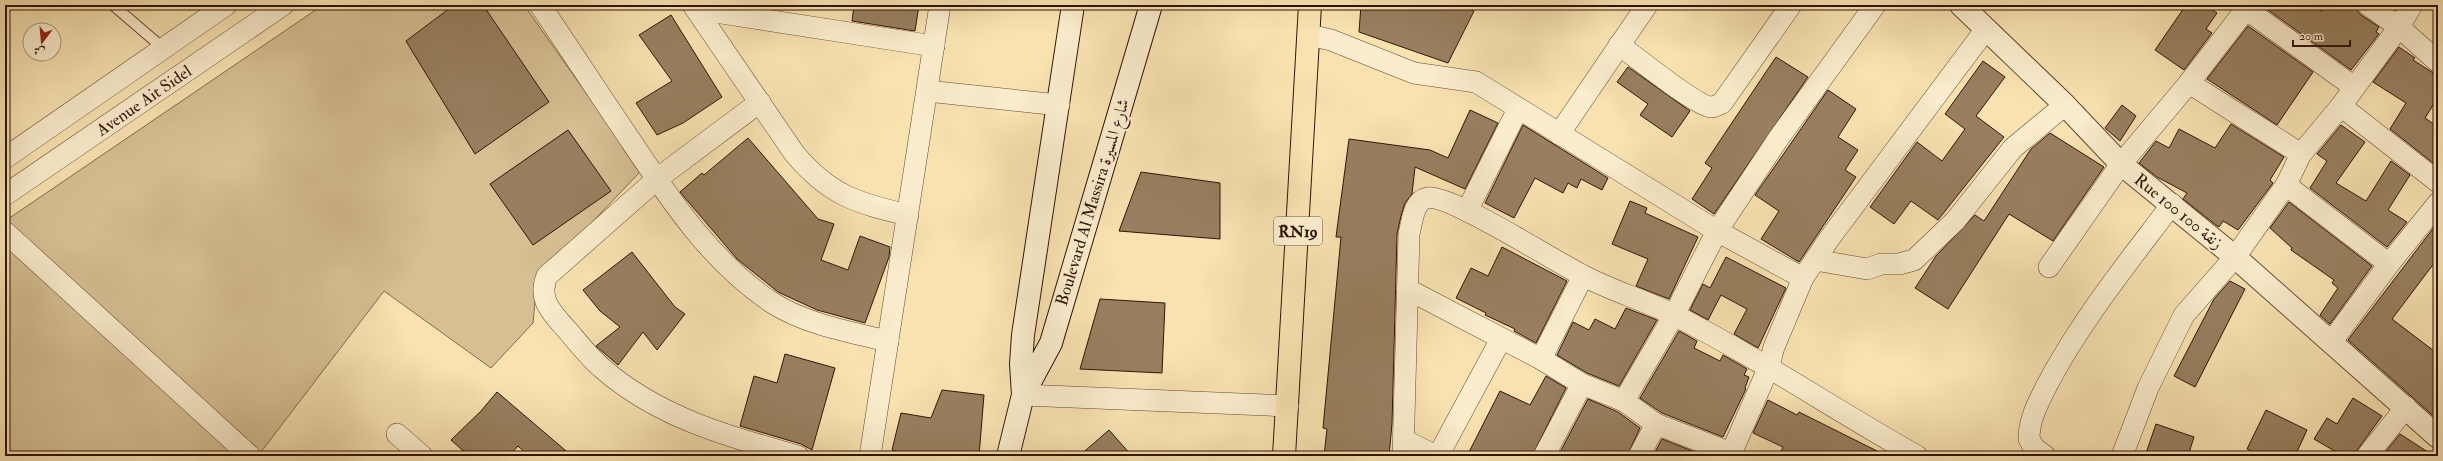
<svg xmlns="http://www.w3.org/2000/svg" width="2443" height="461" viewBox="0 0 2443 461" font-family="'IM FELL Double Pica',Amiri,serif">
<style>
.green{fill:#d6bf93;stroke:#84694d}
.building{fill:#987f5f;stroke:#321307}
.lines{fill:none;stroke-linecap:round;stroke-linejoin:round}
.service-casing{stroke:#634731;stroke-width:12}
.minor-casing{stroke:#634731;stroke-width:22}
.tertiary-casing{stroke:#634731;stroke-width:24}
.secondary-casing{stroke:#321307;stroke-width:24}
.primary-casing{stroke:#321307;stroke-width:24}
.service{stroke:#faeccc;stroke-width:10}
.minor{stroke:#faeccc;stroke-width:21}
.tertiary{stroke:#faeccc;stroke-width:22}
.secondary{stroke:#faeccc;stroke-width:22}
.primary{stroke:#f7e2b0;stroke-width:22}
.labels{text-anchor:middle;stroke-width:4;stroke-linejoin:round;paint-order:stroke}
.shield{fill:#faeccc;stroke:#6e5442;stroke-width:1}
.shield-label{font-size:16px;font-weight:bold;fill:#321307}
.street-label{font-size:17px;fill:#321307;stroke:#faeccc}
</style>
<rect width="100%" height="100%" fill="#f7e2b0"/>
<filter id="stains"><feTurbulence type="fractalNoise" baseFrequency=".005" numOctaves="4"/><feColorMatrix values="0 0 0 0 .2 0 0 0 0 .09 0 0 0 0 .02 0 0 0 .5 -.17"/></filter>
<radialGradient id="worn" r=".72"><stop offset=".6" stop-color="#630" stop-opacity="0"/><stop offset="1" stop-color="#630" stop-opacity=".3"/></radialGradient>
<path class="green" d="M 323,5 L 524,5 L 641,171 L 537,280 L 533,323 L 491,368 L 384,291 L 258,456 L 5,456 L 5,221 Z"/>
<path class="building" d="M 454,5 L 483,5 L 549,102 L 475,154 L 406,41 Z
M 854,5 L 919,5 L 915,31 L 852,21 Z
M 1361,5 L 1462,5 L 1474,11 L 1448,63 L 1359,32 Z
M 2186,5 L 2205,5 L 2217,13 L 2206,29 L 2212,33 L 2184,70 L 2155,50 Z
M 2265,5 L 2311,5 L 2321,11 L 2325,5 L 2352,5 L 2361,15 L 2379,27 L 2376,32 L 2379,34 L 2351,70 L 2264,7 Z
M 671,15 L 722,97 L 683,123 L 657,135 L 636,103 L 672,81 L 639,35 Z
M 2248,26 L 2313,72 L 2277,125 L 2207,79 Z
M 2399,47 L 2415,58 L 2413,60 L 2438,76 L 2438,97 L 2425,118 L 2438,127 L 2438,167 L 2390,129 L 2406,103 L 2373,82 Z
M 1776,57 L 1808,77 L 1714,214 L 1692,199 L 1712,168 L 1705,163 Z
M 1983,61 L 2005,77 L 1976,116 L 2004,137 L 1938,220 L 1911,201 L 1894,224 L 1870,207 L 1917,142 L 1942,161 L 1965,129 L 1945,114 Z
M 1628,67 L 1690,111 L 1672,137 L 1640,115 L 1648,104 L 1617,82 Z
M 1828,90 L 1856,109 L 1838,137 L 1858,150 L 1845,170 L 1856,177 L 1799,262 L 1761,239 L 1779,211 L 1755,195 Z
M 2122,105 L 2136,116 L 2120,141 L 2105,128 Z
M 1470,110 L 1498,123 L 1465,189 L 1415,167 L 1412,194 L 1405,203 L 1401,216 L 1397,234 L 1392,424 L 1389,456 L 1324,456 L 1327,429 L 1323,428 L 1341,237 L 1336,237 L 1349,139 L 1430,150 L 1448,158 Z
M 2231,124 L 2284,157 L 2270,180 L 2273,183 L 2238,230 L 2223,221 L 2219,227 L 2216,225 L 2183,199 L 2187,193 L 2157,177 L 2139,163 L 2156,141 L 2169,148 L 2179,129 L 2215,148 Z
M 1523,125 L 1608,178 L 1602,190 L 1581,179 L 1577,188 L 1568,183 L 1563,193 L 1535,178 L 1514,218 L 1485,203 Z
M 2341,125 L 2365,142 L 2336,183 L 2366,201 L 2391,161 L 2410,175 L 2388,210 L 2407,222 L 2387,247 L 2310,188 L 2327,161 L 2317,154 Z
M 568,130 L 611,191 L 533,245 L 490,184 Z
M 2050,133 L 2104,167 L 2053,241 L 2009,214 L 1948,309 L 1915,288 L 1936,256 L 1975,215 L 1984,221 L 2031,149 Z
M 748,138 L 818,219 L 834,224 L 821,260 L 848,270 L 860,236 L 890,247 L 889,257 L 865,323 L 817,310 L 778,292 L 737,259 L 680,192 L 702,173 L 704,175 Z
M 1141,172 L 1220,183 L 1220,239 L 1119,231 Z
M 1630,201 L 1647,208 L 1645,213 L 1698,237 L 1669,299 L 1636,286 L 1648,259 L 1612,244 Z
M 2289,202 L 2372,266 L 2330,324 L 2320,315 L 2338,288 L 2332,283 L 2334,280 L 2291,250 L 2292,248 L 2270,228 Z
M 2438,222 L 2438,258 L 2392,319 L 2438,354 L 2438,420 L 2348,340 Z
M 1502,247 L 1567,281 L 1536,343 L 1514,331 L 1515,329 L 1485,315 L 1486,313 L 1456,298 L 1471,268 L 1488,276 Z
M 632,252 L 675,307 L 685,314 L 657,350 L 643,332 L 618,365 L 596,346 L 620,327 L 600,311 L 583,290 Z
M 1726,257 L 1786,288 L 1758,348 L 1734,334 L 1747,309 L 1721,295 L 1708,320 L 1690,310 L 1703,284 L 1710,288 Z
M 2230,281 L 2245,289 L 2195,387 L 2174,376 L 2214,299 Z
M 1100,299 L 1165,303 L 1162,373 L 1080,369 Z
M 1626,308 L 1657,320 L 1619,386 L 1587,373 L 1557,355 L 1573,322 L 1589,330 L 1595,319 L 1615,329 Z
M 1679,331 L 1697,341 L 1694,348 L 1720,361 L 1723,355 L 1747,369 L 1744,375 L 1749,377 L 1745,388 L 1746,389 L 1723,437 L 1662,413 L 1640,398 Z
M 785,354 L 835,368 L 812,450 L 801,444 L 740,426 L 754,376 L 777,383 Z
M 1546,376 L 1566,388 L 1532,456 L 1467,456 L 1500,391 L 1530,405 Z
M 942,390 L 984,395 L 979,456 L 912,456 L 892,450 L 901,413 L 931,418 Z
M 497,392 L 572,456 L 529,456 L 518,446 L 509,456 L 469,456 L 451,440 L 481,411 Z
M 2353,398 L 2382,416 L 2358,449 L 2355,456 L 2343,456 L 2314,439 L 2327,418 L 2337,424 Z
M 1588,399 L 1618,412 L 1640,428 L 1627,456 L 1558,456 Z
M 1768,400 L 1797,415 L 1799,412 L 1887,456 L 1779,456 L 1783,447 L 1753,433 Z
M 2266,410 L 2307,430 L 2295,456 L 2262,456 L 2247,449 Z
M 2156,424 L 2194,437 L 2188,456 L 2145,456 Z
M 1109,430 L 1132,456 L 1079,456 Z
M 2400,434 L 2434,456 L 2382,456 Z
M 1662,439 L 1705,456 L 1653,456 Z"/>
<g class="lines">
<defs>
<path id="service" d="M 113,5 L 163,48"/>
<g id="minor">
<path d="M 540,5 C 570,49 599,94 629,138 C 669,198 710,261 771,302 C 805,324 849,332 888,341"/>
<path d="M 693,5 L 794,153 C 829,195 856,203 908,215"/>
<path d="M 2368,5 L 2399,27 L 2438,62"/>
<path d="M 696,9 L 934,46"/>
<path d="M 2246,9 L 2354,87"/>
<path d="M 1309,35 L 1331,40 L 1414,73 L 1476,82 L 1717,231 L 1803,278"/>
<path d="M 1619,45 C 1635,56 1696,106 1711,107 C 1715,107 1718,105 1722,103 L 1791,5"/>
<path d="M 2189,83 L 2301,154"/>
<path d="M 927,91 L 1059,105"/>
<path d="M 760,102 L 657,179 L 547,276 C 537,300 553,314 568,331 C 579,344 590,358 603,369 C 658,417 729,437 798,456"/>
<path d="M 2341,106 L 2438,182"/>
<path d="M 1559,134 L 1647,5"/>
<path d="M 5,158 L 226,5"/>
<path d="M 2286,185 L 2389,264"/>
<path id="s1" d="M 5,195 L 283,5"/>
<path d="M 1467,211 L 1518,109"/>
<path d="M 5,232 L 250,456"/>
<path d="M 1815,260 L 1867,269 L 1881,264 L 1899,264 L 1914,260 L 1955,221 L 2013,148 L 2065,105"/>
<path d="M 2049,267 L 2121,164 L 2189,83 L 2249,5"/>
<path d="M 1407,289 L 1541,359 L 1582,384 L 1624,401 L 1656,424 L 1731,453 L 1733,456"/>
<path d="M 2332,341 L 2389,264 L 2438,203"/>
<path d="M 1541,359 L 1583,276"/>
<path d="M 1023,395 L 1288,406"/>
<path d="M 1624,401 L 1674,315 L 1717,231 L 1778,139 L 1875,5"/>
<path d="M 397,434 L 422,456"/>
<path d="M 1404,440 L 1436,456"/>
<path d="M 870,456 L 940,5"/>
<path d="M 1403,456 L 1409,234 C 1412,223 1413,201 1427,198 C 1448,193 1556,262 1582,275 C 1612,291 1644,300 1674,315 C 1757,357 1835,410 1917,456"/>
<path d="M 1438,456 L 1501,339"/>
<path d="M 1544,456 L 1582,384"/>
<path d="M 1639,456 L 1656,424"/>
<path d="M 1730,456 L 1768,369 L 1774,347 L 1803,278 L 1829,239 L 1986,29"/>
<path d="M 2045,456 L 2034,448 L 2029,439 C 2029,419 2038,403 2047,385 C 2081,320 2128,263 2172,204"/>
<path d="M 2122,456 L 2148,388 L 2184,315 L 2235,257 L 2286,185 L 2301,154 L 2341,106 L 2399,27 L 2412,5"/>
<path d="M 2367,456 L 2406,407"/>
</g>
<path id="tertiary" d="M 1961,5 L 2065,105 L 2121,164 L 2235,257 L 2438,437"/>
<path id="secondary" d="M 1023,395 L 1021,364 L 1023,335 L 1073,5
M 1008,456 L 1023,395 L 1051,343 L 1151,5"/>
<path id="primary" d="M 1284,456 L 1310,5"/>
</defs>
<use href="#service" class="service-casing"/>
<use href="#minor" class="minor-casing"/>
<use href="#tertiary" class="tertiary-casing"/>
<use href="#secondary" class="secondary-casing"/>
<use href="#primary" class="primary-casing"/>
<use href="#service" class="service"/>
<use href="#minor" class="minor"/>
<use href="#tertiary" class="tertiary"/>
<use href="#secondary" class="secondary"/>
<use href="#primary" class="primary"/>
</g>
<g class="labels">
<rect class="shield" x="1274" y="217" width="48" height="28" rx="3"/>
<g class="shield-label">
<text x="1298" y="237">RN19</text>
</g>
<g class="street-label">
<text dy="6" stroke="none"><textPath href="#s1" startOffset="168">Avenue Ait Sidel</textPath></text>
<text transform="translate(1092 202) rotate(-73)" y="6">Boulevard Al Massira شارع المسيرة</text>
<text transform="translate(2179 211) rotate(39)" y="6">Rue 100 زنقة 100</text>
</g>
</g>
<rect width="2443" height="461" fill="none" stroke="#f7e2b0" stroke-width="20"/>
<rect x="6" y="6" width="2431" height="449" fill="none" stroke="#321307" stroke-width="2"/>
<rect x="10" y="10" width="2423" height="441" fill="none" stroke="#321307"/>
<g transform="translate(42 42) rotate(196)"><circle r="19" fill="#faeccc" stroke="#aa957d"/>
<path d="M0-3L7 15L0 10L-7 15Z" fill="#8f2418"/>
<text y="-6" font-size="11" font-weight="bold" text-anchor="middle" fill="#321307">ش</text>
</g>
<path d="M2293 40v6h57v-6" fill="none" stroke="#321307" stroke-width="2"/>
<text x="2299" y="40" font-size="12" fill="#321307" stroke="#faeccc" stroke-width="3" paint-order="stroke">20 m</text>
<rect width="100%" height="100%" filter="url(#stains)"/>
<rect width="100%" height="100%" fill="url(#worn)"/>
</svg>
